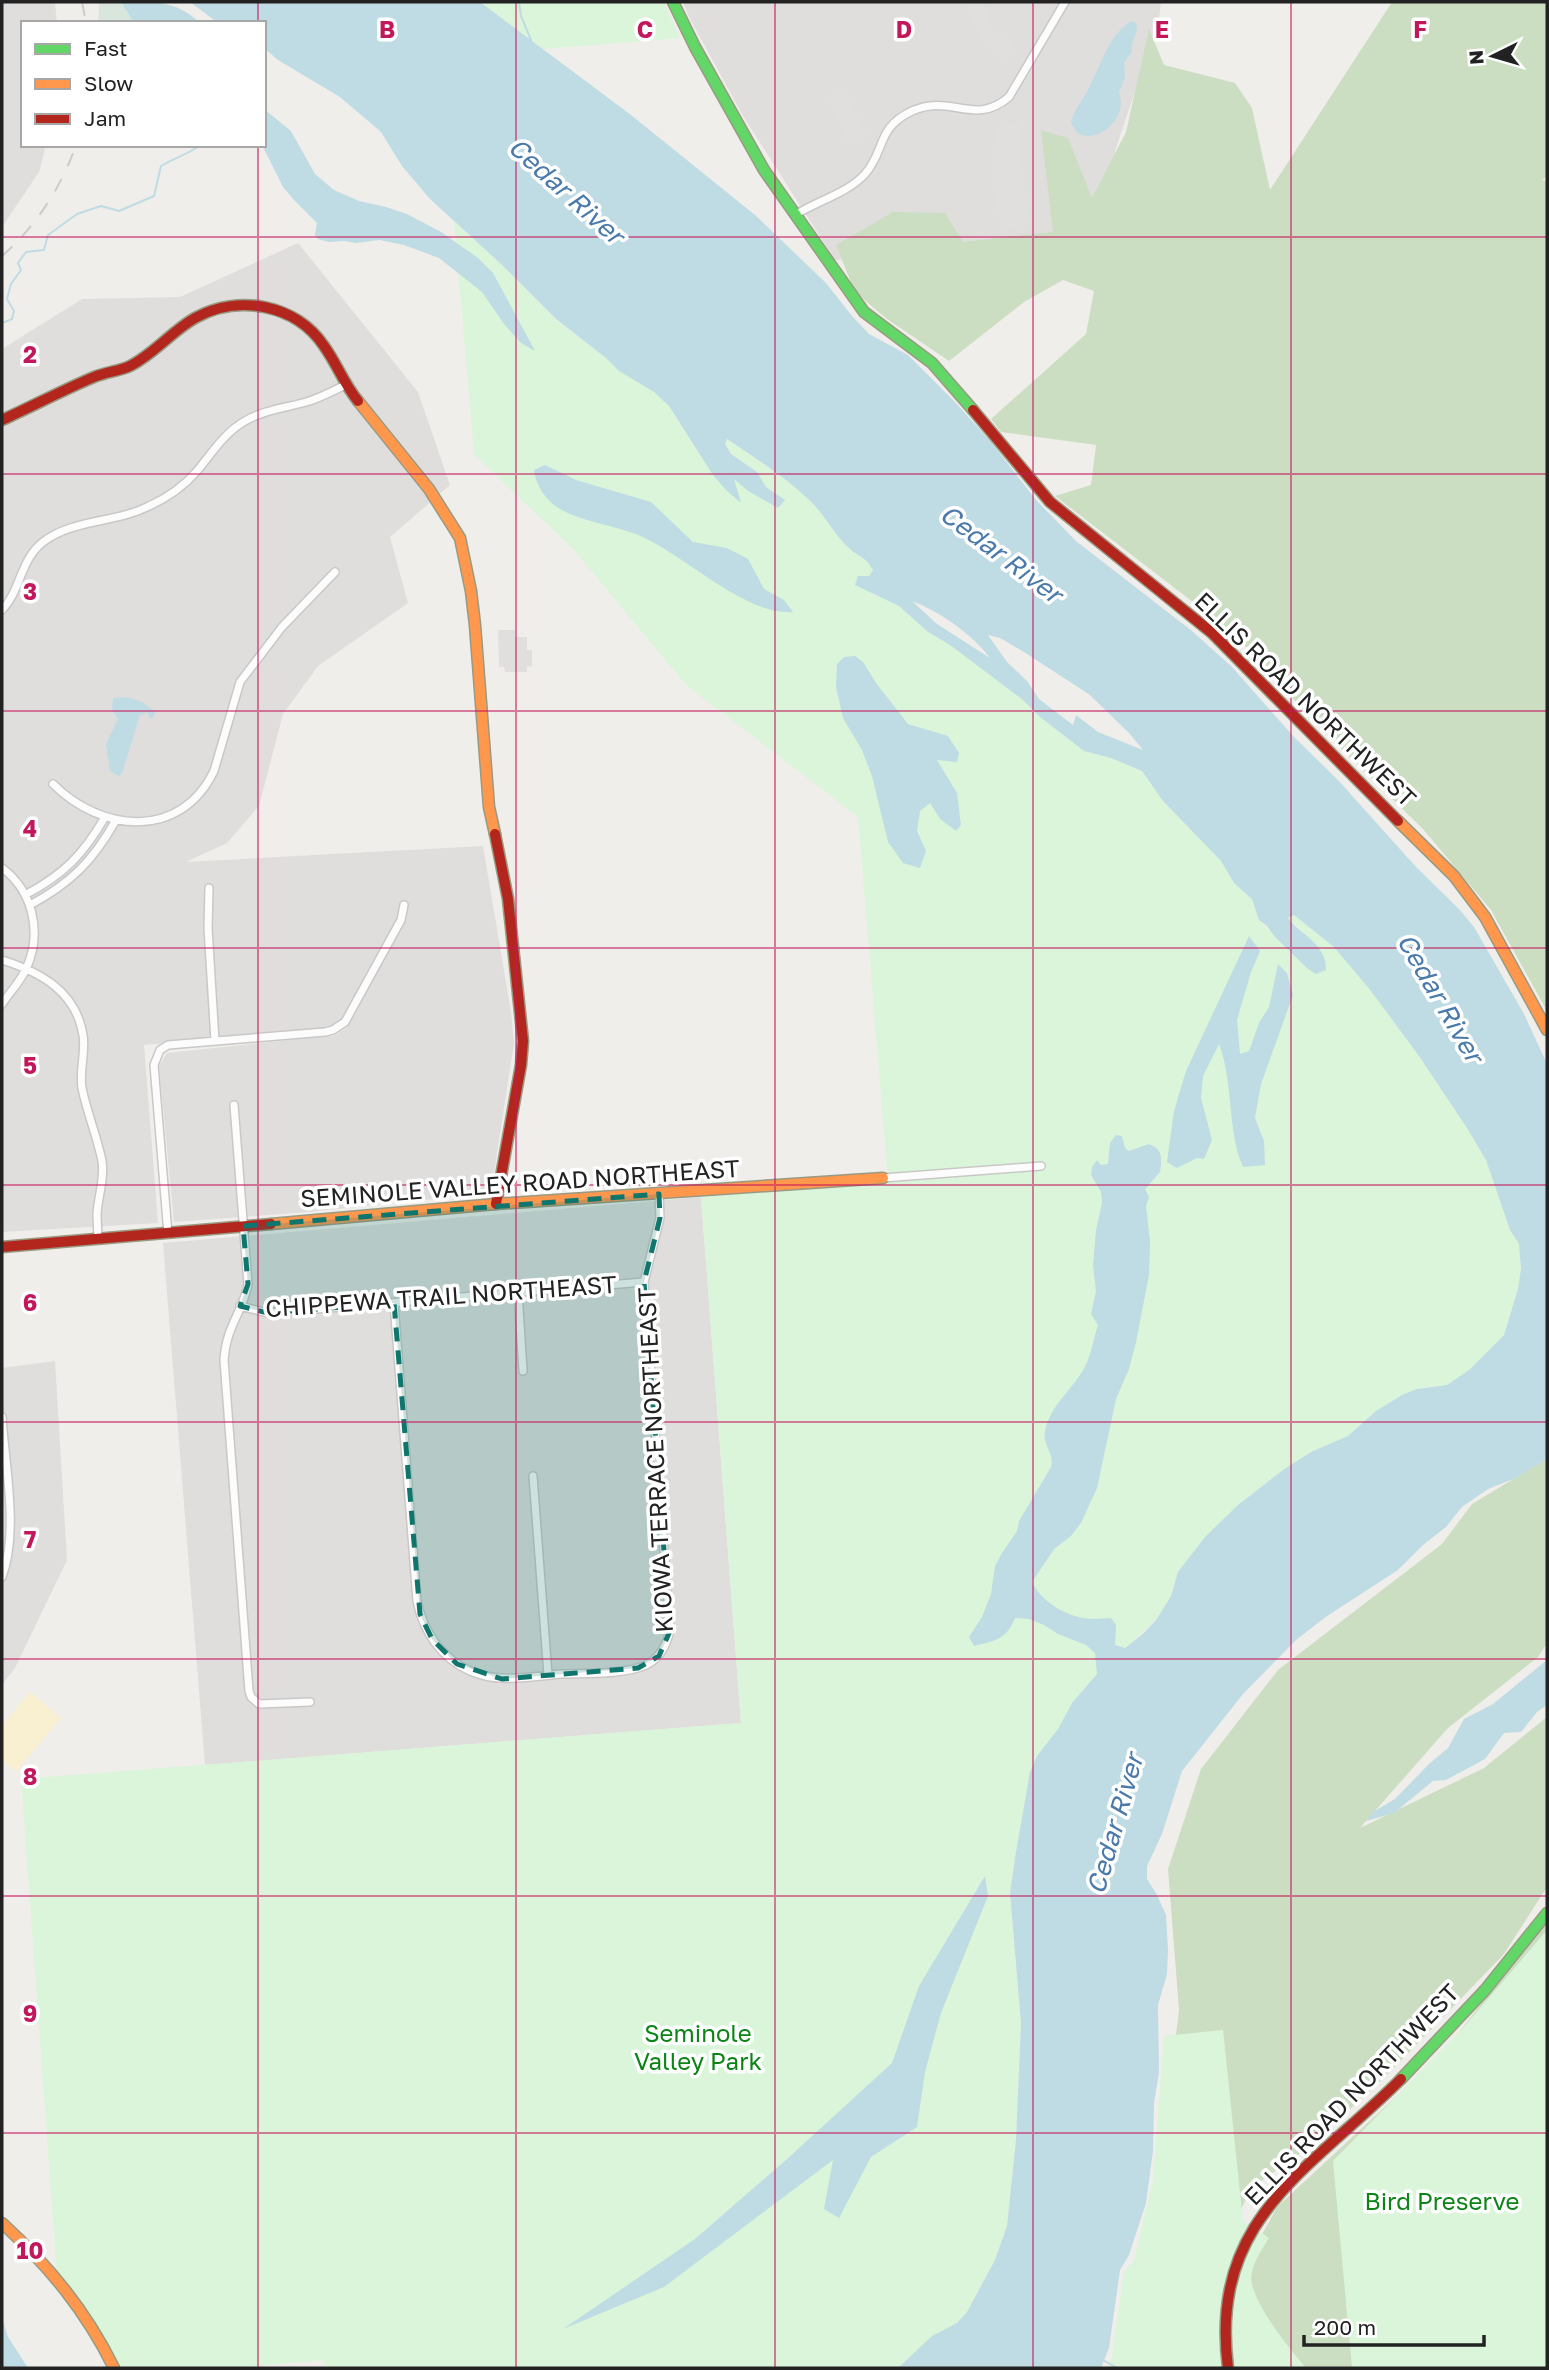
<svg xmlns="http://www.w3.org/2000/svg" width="1549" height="2370" viewBox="0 0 1549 2370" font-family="'Golos Text',sans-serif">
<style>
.residential{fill:#dfdedc}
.forest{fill:#cbdec1}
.wetland{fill:#d9e6de}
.sand{fill:#f8f0d0}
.park{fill:#daf5da}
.parking{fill:#e0dfde}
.water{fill:#bfdbe3;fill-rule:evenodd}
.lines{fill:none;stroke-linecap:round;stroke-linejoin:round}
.stream{stroke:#bfdbe3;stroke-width:2}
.street-casing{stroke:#c9c8c7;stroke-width:10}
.fast-casing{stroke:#999a82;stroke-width:13}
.slow-casing{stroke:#999a82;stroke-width:13}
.jam-casing{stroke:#999a82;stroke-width:13}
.street{stroke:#fdfcfc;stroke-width:7}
.fast{stroke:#63d668;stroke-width:10}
.slow{stroke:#ff974d;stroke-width:10}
.jam{stroke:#b3261e;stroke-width:10}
.rail{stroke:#ccc;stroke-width:2;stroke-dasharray:14 14;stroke-linecap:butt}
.marked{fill:#0f766e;fill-opacity:0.2;stroke:#0f766e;stroke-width:5;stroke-dasharray:14 9;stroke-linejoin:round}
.grid{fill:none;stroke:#c2185b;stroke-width:2;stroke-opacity:0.55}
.labels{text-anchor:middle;stroke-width:7;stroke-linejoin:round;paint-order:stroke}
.street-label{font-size:24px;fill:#222;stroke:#fff}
.park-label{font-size:24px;fill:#0c8416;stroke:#fff}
.water-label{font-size:26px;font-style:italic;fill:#4a7aab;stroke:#fff}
.grid-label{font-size:23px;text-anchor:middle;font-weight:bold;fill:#c2185b;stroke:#fff;stroke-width:7;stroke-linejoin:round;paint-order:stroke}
</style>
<rect width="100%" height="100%" fill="#f0eeeb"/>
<path class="residential" d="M 2,2 L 55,2 L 57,23 L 23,23 L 23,145 L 46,145 L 39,172 L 2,227 Z
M 683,2 L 1161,2 L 1159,20 L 1115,151 L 1114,234 L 835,260 L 743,116 L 689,17 Z
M 298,243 L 418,392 L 450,485 L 390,537 L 408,603 L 318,666 L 283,714 L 259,806 L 227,843 L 186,862 L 483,846 L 511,1012 L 514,1043 L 491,1193 L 308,1212 L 174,1222 L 159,1066 L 167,1053 L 336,1035 L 347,1027 L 144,1045 L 158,1223 L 2,1232 L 2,349 L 82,299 L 180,297 Z
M 701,1197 L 741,1723 L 205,1765 L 163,1243 Z
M 55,1361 L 67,1560 L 15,1668 L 2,1685 L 2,1368 Z"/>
<path class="forest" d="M 1392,2 L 1547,2 L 1547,176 L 1542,180 L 1547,181 L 1547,1011 L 1491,910 L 1423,829 L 1321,729 L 1232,632 L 1055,496 L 1091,485 L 1096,445 L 1001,432 L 991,419 L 1086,334 L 1094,291 L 1063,280 L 1024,302 L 949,361 L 887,319 L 855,292 L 836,245 L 893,212 L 945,213 L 963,242 L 1053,232 L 1041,130 L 1068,138 L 1092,198 L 1126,132 L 1149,29 L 1164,65 L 1235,83 L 1252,108 L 1270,190 Z
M 1547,1459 L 1547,1643 L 1538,1657 L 1448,1728 L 1360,1828 L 1484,1768 L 1547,1717 L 1547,1887 L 1504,1954 L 1391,2071 L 1307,2149 L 1251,2188 L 1217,2262 L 1156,2201 L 1179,2010 L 1168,1869 L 1201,1769 L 1278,1670 L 1442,1544 L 1472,1504 Z
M 1547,1919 L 1547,2212 L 1529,2368 L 1267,2368 L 1242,2272 L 1277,2207 L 1443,2053 Z"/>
<path class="wetland" d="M 99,2 L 121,2 L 134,23 L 98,23 Z"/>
<path class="sand" d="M 30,1692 L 61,1718 L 16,1772 L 2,1760 L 2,1726 Z"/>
<path class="park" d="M 480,2 L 664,2 L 680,38 L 543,49 Z
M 454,222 L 501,264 L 556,320 L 606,358 L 619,371 L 654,392 L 669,406 L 713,475 L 740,502 L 733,478 L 748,491 L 778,508 L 785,500 L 766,487 L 757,472 L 731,454 L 725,444 L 727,439 C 758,461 789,479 815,506 C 827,519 836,537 850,549 C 861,559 864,555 873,570 L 870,577 L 873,595 L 887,599 L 899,606 L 928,632 L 950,645 L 1023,700 L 1040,717 L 1084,751 L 1111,758 L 1142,771 L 1163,801 L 1221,861 L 1234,883 L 1252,899 L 1259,920 L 1308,969 L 1302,930 L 1288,919 L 1294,915 L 1334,947 L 1371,991 L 1419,1056 L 1467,1128 L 1486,1160 L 1510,1230 L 1519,1244 L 1521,1269 L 1518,1289 L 1504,1335 L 1469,1370 L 1447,1385 L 1417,1389 L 1376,1411 L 1348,1436 L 1311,1452 L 1283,1470 L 1238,1505 L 1174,1584 L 1171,1596 L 1156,1620 L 1097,1674 L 1072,1703 L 1058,1729 L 1037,1756 L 1030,1773 L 1010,1893 L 1021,2023 L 1016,2140 L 1007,2226 L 995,2260 L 967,2312 L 957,2323 L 932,2336 L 898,2368 L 325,2368 L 324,2360 L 235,2368 L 114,2368 L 57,2277 L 21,1779 L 741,1723 L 701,1197 L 888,1182 L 858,817 L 686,685 L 574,550 L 474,454 Z
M 1547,1930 L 1547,2368 L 1352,2368 L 1333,2161 L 1462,2029 Z
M 1223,2030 L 1243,2221 L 1269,2238 C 1261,2251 1248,2269 1252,2284 C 1258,2310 1289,2348 1306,2368 L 1107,2368 L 1112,2356 L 1124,2271 L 1134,2261 L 1153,2180 L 1164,2036 Z"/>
<path class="parking" d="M 968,2 L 981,2 L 980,8 L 985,7 L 991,21 L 986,23 L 996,37 L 1000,34 L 1013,45 L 1003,59 L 982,40 L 969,14 Z
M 844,89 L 866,135 L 850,145 L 829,101 L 834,98 L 832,95 Z
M 1018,124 L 1027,215 L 1022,227 L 1012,230 L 1002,227 L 992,182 L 994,134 L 996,127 Z
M 498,630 L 515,630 L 515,637 L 527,637 L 527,650 L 532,650 L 532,666 L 527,667 L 527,672 L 505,672 L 504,667 L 499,667 Z"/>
<path class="water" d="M 121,2 C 155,2 176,0 200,23 L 134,23 Z
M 190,2 L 480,2 L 631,115 L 755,215 L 826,283 L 852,316 L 869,334 L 908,355 L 954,401 L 991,442 L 1036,500 L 1076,541 L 1192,631 L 1232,667 L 1294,737 L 1338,780 L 1416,867 L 1459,909 L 1474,927 L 1524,1014 L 1547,1064 L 1547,1459 L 1516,1478 L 1488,1489 L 1462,1507 L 1446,1527 L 1423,1545 L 1398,1570 L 1327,1616 L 1296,1640 L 1243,1694 L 1182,1771 L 1162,1834 L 1147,1866 L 1147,1879 L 1156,1893 L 1166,1915 L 1168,1950 L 1167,1974 L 1158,2005 L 1159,2072 L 1154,2103 L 1153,2151 L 1146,2203 L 1129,2255 L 1120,2270 L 1109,2348 L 1101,2368 L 898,2368 L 932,2336 L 957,2323 L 967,2312 L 995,2260 L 1007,2226 L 1016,2140 L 1021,2023 L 1010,1893 L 1016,1852 L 1030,1772 L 1037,1756 L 1058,1729 L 1072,1703 L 1097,1674 L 1095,1653 L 1086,1645 L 1058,1634 L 1044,1625 L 1029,1619 L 1015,1618 C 1007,1639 995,1641 974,1646 L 969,1637 L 982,1617 L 991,1594 L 995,1566 L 1002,1553 L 1017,1531 L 1019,1521 L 1051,1467 C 1055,1453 1042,1445 1045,1431 C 1050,1407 1070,1391 1082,1372 C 1091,1358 1093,1340 1098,1325 L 1091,1314 L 1096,1291 L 1093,1266 L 1096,1230 L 1102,1203 L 1101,1192 L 1091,1175 L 1092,1167 L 1097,1160 L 1101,1165 L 1108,1164 L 1110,1143 L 1116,1135 L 1122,1136 L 1125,1148 L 1129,1151 L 1149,1144 C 1163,1149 1162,1159 1160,1172 L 1145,1189 L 1149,1197 L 1146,1206 L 1150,1242 L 1149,1275 L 1136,1342 L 1129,1369 L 1116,1399 L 1097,1488 L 1081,1523 L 1071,1536 L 1054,1549 L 1032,1582 C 1042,1603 1070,1619 1094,1619 C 1099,1619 1105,1618 1111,1618 L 1116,1625 L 1115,1645 L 1125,1648 L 1144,1633 L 1156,1620 L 1171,1596 L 1178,1572 L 1205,1537 L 1238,1505 L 1283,1470 L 1311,1452 L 1348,1436 L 1376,1411 L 1402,1395 L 1417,1389 L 1447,1385 L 1469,1370 L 1504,1335 L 1518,1289 L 1521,1269 L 1519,1244 L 1510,1230 L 1486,1160 L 1467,1128 L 1419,1056 L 1371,991 L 1334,947 L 1294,915 L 1288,918 C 1300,935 1326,942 1326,970 L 1316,974 L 1308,969 L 1275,937 L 1267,926 L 1259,920 L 1252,899 L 1234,883 L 1221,861 L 1163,801 L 1142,771 L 1111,758 L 1084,751 L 1040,717 L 1023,700 L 950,645 L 928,632 L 899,606 L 855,585 L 858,576 L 869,576 L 873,570 C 864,555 861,559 850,549 C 836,537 827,519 815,506 C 789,479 758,460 727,439 L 725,444 L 731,454 L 757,472 L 766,487 L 785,500 L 778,508 L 748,491 L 734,479 L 741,503 L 726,490 L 713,475 L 669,406 L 654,392 L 619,371 L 606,358 L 556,319 L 501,264 L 430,199 L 402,166 L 381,132 L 340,97 L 278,60 L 264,48 L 264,23 L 218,23 ZM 912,601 C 940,612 971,633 990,658 L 937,624 ZM 988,635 L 1000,638 L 1024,652 L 1090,695 L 1130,734 L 1143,750 L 1098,732 L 1076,715 L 1073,725 L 1039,699 L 1027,681 L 1007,662 Z
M 1131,21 L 1136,23 C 1140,34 1129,41 1132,52 L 1124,63 L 1125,77 L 1119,93 C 1128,116 1102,143 1078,134 L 1071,123 C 1074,109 1083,100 1089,88 C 1101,65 1108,36 1131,21 Z
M 264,109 L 291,131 L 315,174 L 334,190 L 359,201 L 386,207 L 407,214 L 441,232 L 478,258 L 493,273 L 535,351 L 521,343 L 504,324 L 482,292 L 439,258 L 404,245 L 379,240 L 356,243 L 344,241 L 329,242 L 318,239 L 315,235 L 317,223 L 294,200 L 283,187 L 262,145 L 264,145 Z
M 545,465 L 576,480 L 651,502 L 693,542 L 727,548 L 748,559 L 764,589 L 784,600 L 793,612 C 744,616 682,552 636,534 C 612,525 583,522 560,509 C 546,501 536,486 534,470 Z
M 855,656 L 863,662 L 876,683 L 908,724 L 948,736 L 959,753 L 957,762 L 937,760 L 957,793 L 961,825 L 956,831 L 940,819 L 930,803 L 920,811 L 917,831 L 926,851 L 920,868 L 903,863 L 888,842 L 872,776 L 862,750 L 843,718 L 836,687 L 837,664 L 844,657 Z
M 127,697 L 142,702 L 155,712 L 153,718 L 150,718 L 147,712 L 140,715 L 122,773 L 119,776 L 110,771 L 106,744 L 118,719 L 112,710 L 113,698 Z
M 1249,936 L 1260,951 L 1251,972 L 1237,1020 L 1240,1054 L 1249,1051 L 1259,1023 L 1269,1007 L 1278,964 L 1287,973 L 1293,995 L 1261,1084 L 1255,1118 L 1264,1141 L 1265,1165 L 1243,1167 C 1227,1131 1234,1084 1219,1044 L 1203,1076 L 1201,1098 L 1212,1140 L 1204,1159 L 1197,1158 L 1177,1168 L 1167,1162 L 1174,1111 L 1186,1071 Z
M 1547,1660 L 1547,1705 L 1537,1712 L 1521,1732 L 1504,1733 L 1485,1759 L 1446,1780 L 1433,1781 L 1394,1813 L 1366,1821 L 1373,1812 L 1395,1799 L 1429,1764 L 1448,1748 L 1464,1719 L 1493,1704 Z
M 985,1876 L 988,1896 L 941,2013 L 925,2072 L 917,2127 L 871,2157 L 839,2218 L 824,2209 L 833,2160 L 664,2287 L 563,2329 L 695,2239 L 786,2160 L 892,2063 L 919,1986 Z
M 2,2318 L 8,2337 L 28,2368 L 2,2368 Z"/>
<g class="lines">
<path class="stream" d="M 519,2 L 521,16 L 531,40
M 2,323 L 12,319 L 14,311 L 7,299 L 11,284 L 21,270 L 18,263 L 26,252 L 44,250 L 48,235 L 77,214 L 101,206 L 119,211 L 154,196 L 161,166 C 174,158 188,154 201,145
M 1103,2360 L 1117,2368"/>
<defs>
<path id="street" d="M 795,215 C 817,201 848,193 865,174 C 886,150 876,128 912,111 C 951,93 974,127 1009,97 L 1065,2
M 2,610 C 21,590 20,560 43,542 C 73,519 116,523 149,506 C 167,498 184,486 197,471 C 212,453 224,433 245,421 C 264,410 285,408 306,402 C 320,398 333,391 345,385
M 53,784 C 101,832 180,841 214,771 L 240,682 L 282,627 L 335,572
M 2,868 C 33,891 42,932 27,967 C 21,981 10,992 2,1004
M 209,888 L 208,928 L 215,1041
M 25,895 C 64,874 83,855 105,817
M 30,905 C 71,883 93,861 116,820
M 2,960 C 40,972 76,991 83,1035 C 86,1052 79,1071 82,1088 C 87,1113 97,1136 102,1161 C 105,1179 98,1196 97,1214 C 97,1222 98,1232 98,1240
M 234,1105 L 248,1284 C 243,1312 226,1326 224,1360 L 249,1691 L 251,1697 L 259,1704 L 310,1702
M 883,1178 L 1041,1166
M 168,1234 L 154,1065 L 160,1050 L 168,1045 L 325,1032 L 333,1030 L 345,1022 L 401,920 L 404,905
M 518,1292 L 523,1371
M 394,1303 L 417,1601 C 423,1631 441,1658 470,1671 C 480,1675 490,1678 501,1678 C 521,1679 541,1676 560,1674 C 584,1673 624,1675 646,1665 C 660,1658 666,1646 670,1631 L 644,1282 L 660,1218 L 659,1194
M 240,1306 L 268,1313 L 644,1282
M 2,1417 C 5,1465 19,1532 2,1577
M 533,1476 L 548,1675"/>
<path id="fast" d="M 673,2 L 695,47 L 764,170 L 864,312 L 932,363 L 973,410
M 1401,2079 L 1485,1990 L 1547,1913"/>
<path id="slow" d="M 358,401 L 429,489 L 460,538 L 471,591 L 475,625 L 489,807 L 495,834
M 1398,821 L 1454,876 L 1485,917 L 1547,1030
M 271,1224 L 496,1204 L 883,1178
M 2,2223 C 49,2266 86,2311 114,2368"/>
<path id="jam" d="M 973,410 L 1050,502 L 1212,633 L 1398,821
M 2,420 C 33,406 63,390 94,377 C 106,372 120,371 130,366 C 154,354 172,331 195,318 C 238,294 296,304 324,346 C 337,364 344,384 358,401
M 495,834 L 508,899 L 523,1041 L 521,1065 L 496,1204
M 2,1247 L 271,1224
M 1228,2368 C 1209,2218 1309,2171 1401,2079"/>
</defs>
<use href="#street" class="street-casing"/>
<use href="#fast" class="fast-casing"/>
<use href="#slow" class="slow-casing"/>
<use href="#jam" class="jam-casing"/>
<use href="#street" class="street"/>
<use href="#fast" class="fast"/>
<use href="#slow" class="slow"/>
<use href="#jam" class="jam"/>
<path class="rail" d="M 82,2 L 86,23
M 2,256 C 36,226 61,188 76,145"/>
</g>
<path class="marked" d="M 659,1194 L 660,1218 L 644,1282 L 670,1631 L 659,1656 L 638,1668 L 502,1679 L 457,1664 L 432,1639 L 420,1614 L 394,1303 L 268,1313 L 240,1306 L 248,1284 L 243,1226 Z"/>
<path class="grid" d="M 258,2 L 258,23M 516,2 L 516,2368M 775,2 L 775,2368M 1033,2 L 1033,2368M 1291,2 L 1291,2368M 258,145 L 258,2368M 2,237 L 1547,237M 2,474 L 1547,474M 2,711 L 1547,711M 2,948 L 1547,948M 2,1185 L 1547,1185M 2,1422 L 1547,1422M 2,1659 L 1547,1659M 2,1896 L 1547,1896M 2,2133 L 1547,2133"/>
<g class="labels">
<g class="street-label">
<text transform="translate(1305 700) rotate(44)" y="8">ELLIS ROAD NORTHWEST</text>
<text transform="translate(520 1184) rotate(-4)" y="8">SEMINOLE VALLEY ROAD NORTHEAST</text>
<text transform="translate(441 1297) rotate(-4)" y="8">CHIPPEWA TRAIL NORTHEAST</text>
<text transform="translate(656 1460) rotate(-93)" y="8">KIOWA TERRACE NORTHEAST</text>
<text transform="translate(1352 2095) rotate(-46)" y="8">ELLIS ROAD NORTHWEST</text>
</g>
<g class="park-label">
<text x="698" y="2042">Seminole<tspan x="698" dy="28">Valley Park</tspan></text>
<text x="1442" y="2210">Bird Preserve</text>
</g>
<g class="water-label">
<text transform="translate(566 191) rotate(42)" y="9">Cedar River</text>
<text transform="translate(1001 554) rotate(37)" y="9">Cedar River</text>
<text transform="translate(1440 998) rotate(60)" y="9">Cedar River</text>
<text transform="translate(1115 1824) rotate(-74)" y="9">Cedar River</text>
</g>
</g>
<g class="grid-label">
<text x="387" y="38">B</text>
<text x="645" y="38">C</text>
<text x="904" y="38">D</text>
<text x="1162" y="38">E</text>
<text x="1420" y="38">F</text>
<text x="30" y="363">2</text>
<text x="30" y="600">3</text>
<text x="30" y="837">4</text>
<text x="30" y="1074">5</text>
<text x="30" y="1311">6</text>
<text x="30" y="1548">7</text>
<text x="30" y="1785">8</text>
<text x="30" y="2022">9</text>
<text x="30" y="2259">10</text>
</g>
<rect width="1549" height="2370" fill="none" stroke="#222222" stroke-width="7"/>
<rect x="21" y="21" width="245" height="126" fill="#ffffff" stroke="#a7a7a7" stroke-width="2"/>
<rect x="35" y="44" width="35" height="10" fill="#63d668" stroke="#a7a7a7" stroke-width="2"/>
<text x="84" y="56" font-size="21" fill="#222222">Fast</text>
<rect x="35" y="79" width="35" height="10" fill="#ff974d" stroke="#a7a7a7" stroke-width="2"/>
<text x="84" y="91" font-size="21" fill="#222222">Slow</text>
<rect x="35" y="114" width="35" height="10" fill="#b3261e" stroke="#a7a7a7" stroke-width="2"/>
<text x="84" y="126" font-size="21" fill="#222222">Jam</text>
<g transform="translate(1493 56) rotate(265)" stroke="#ffffff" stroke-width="5" paint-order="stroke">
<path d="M0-5L12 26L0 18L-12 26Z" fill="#222222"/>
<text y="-10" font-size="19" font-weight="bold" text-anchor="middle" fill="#222222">N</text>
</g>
<path d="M1304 2335v10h180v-10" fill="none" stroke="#222222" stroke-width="3.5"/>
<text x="1314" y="2335" font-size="21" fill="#222222" stroke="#ffffff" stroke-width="5" paint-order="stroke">200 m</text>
</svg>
